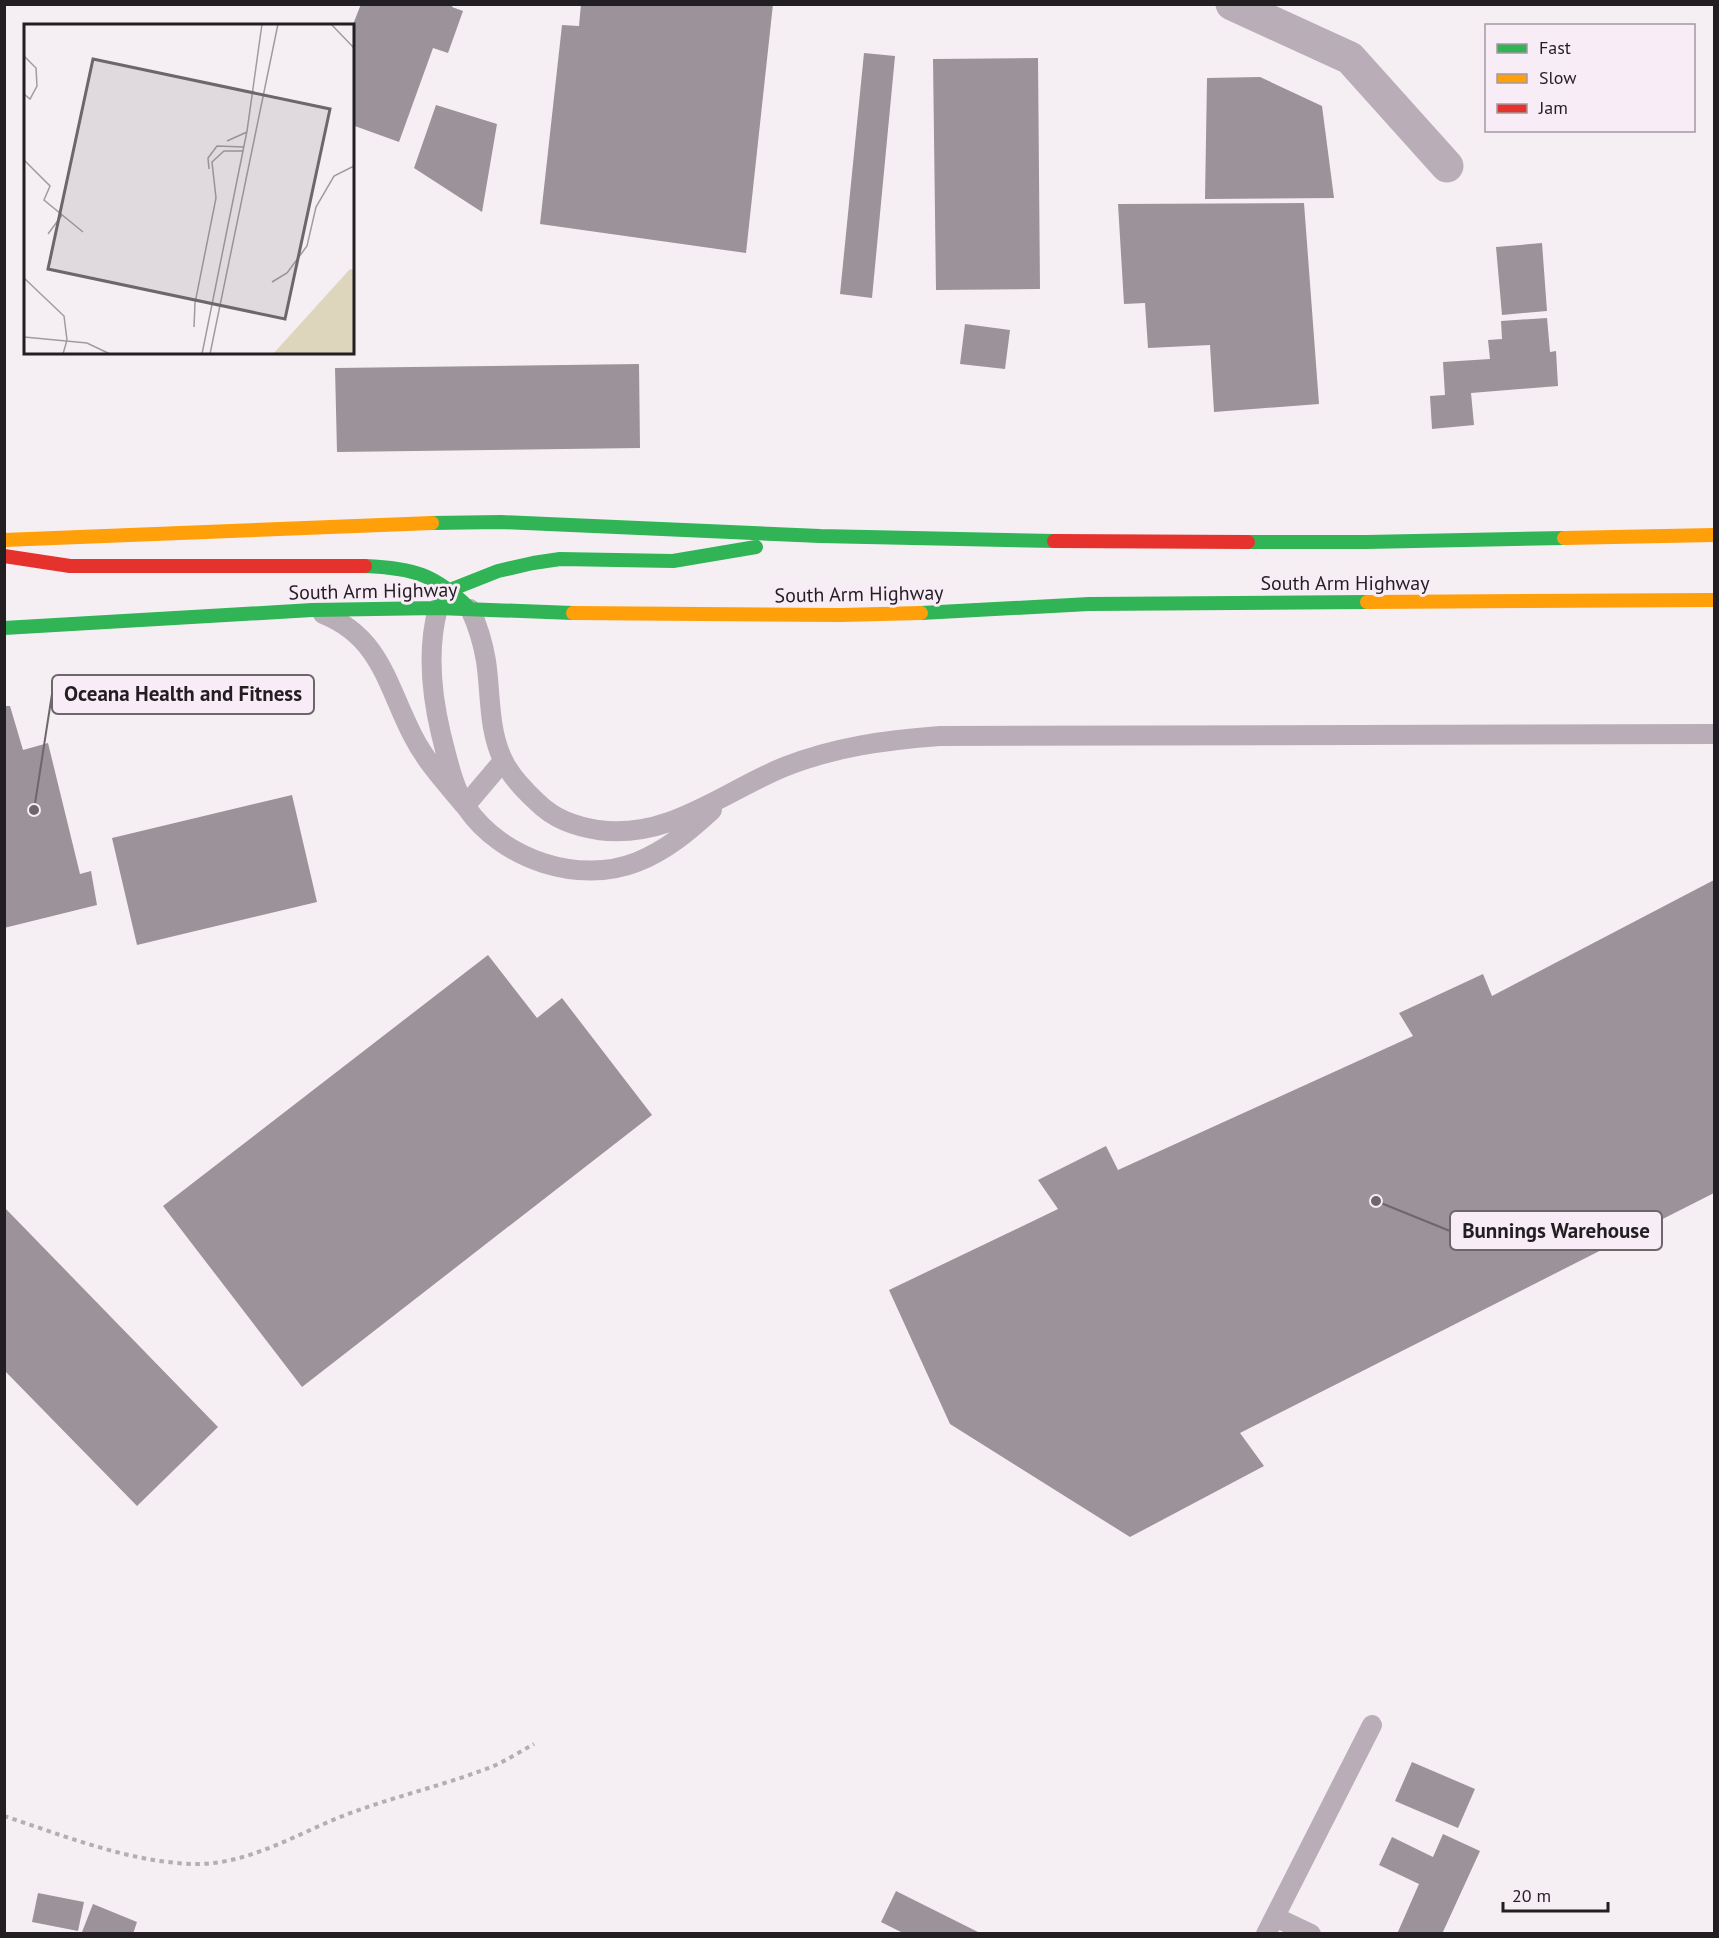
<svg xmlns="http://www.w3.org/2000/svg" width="1719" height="1938" viewBox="0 0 1719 1938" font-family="'PT Sans',sans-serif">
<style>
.building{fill:#9b929a}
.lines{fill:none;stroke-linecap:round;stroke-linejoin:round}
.path{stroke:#b4aeb3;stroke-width:4;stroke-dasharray:4.5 4.5;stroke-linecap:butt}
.lane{stroke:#b9aeb8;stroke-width:20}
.street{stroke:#b9aeb8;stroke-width:33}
.fast{stroke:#30b455;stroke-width:14}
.slow{stroke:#ff9f0a;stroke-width:14}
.jam{stroke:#e5322d;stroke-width:14}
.labels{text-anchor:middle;stroke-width:6;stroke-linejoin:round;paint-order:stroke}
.street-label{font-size:20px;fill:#221e21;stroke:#f8ecf6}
.inset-road{fill:none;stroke:#a19ba0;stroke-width:1.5}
.view{fill:#6c676b;fill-opacity:0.15;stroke:#6c676b;stroke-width:3}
.inset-edge{fill:none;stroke:#221e21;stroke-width:3}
.leader{fill:none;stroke:#6c676b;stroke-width:2}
.callout-dot{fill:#6c676b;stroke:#f8ecf6;stroke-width:2}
.callout{fill:#f8ecf6;stroke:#6c676b;stroke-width:2}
.callout-label{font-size:21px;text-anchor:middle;font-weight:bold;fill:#221e21}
</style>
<rect width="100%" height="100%" fill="#f5eff4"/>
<path class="building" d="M 361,4 L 453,4 L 452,7 L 463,11 L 448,53 L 433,48 L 399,142 L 352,125 L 352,27 Z
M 581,4 L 773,4 L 746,253 L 540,224 L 562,25 L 579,26 Z
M 864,53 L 895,56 L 872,298 L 840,294 Z
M 1038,58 L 1040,289 L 936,290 L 933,59 Z
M 1260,77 L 1322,106 L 1334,198 L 1205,199 L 1207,78 Z
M 436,105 L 497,124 L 482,212 L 414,168 Z
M 1304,203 L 1319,404 L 1214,412 L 1210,345 L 1148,348 L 1145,303 L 1124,304 L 1118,204 Z
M 1542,243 L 1547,311 L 1502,315 L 1496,247 Z
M 1547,318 L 1550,352 L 1556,351 L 1558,386 L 1471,393 L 1474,425 L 1432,429 L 1430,396 L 1445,395 L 1443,362 L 1490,359 L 1488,340 L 1502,339 L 1501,321 Z
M 965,324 L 1010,330 L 1005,369 L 960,364 Z
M 639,364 L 640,448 L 337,452 L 335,368 Z
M 4,706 L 10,706 L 23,750 L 48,743 L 80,874 L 91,871 L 97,905 L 4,928 Z
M 292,795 L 317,902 L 137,945 L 112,838 Z
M 1714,880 L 1714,1193 L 1240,1433 L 1264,1466 L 1130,1537 L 950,1424 L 889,1290 L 1058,1209 L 1038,1180 L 1106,1146 L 1118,1170 L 1413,1036 L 1399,1013 L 1483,974 L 1492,996 Z
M 488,955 L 537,1018 L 562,998 L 652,1115 L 302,1387 L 163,1206 Z
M 4,1207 L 218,1427 L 137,1506 L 4,1370 Z
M 1412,1762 L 1475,1789 L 1458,1828 L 1395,1801 Z
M 1443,1834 L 1480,1851 L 1442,1934 L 1397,1934 L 1419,1884 L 1379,1865 L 1392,1837 L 1433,1857 Z
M 896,1891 L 982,1934 L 905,1934 L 881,1922 Z
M 38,1893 L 84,1902 L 78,1931 L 32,1922 Z
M 93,1904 L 137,1922 L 133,1934 L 82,1932 Z"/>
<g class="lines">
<path class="path" d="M 4,1816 C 65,1836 129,1862 193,1864 C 250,1865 297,1833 348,1814 C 393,1797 441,1786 486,1769 C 503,1763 519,1752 534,1744"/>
<path class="lane" d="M 438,608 C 427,649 431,692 441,734 C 447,757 453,787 466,807 C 502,860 579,885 637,862 C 667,850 689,831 712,810
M 470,609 C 478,626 483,643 486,661 C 491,694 488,729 503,760 C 510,775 524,790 537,802 C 554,819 574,826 598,830 C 668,840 723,792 784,767 C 834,747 886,740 940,736 L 1714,734
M 323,614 C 381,637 387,686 413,736 C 426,762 447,784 465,806 L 503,761
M 1275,1917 L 1311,1934
M 1266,1934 L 1372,1725"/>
<path class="street" d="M 1232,4 L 1350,58 L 1447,166"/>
<path class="fast" d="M 432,523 L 501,522 L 820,536 L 1054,541
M 1248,542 L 1366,542 L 1564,538
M 365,566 C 413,568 435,574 470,609
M 440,604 L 450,590 L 498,571 L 533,563 L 560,559 L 673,561 L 756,547
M 921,613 L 1089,604 L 1367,602
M 4,628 L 312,610 L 438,608 L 573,613"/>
<path class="slow" d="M 1564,538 L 1714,535
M 4,540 L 432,523
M 1367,602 L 1714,600
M 573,613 L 841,615 L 921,613"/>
<path class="jam" d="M 1054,541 L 1248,542
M 4,556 L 70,566 L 365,566"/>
</g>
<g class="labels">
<g class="street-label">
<text x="1345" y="590">South Arm Highway</text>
<text transform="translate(373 591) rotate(-1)" y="7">South Arm Highway</text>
<text transform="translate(859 594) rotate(-1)" y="7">South Arm Highway</text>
</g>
</g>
<g transform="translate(24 24)">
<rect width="330" height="330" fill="#f5eff4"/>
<path d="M 326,245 L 330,246 L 330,330 L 249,330 Z" fill="#ddd6bc"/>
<path class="inset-road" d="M 307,0 L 330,24M 0,32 L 12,44 L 13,62 L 6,75 L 0,70M 203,117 L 223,108M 0,136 L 26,162 L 20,176 L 59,208M 185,145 L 184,134 L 193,122 L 220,123M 24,210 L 38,191M 0,254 L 40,292 L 43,316 L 39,330M 248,258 L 263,249 L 283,222 L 292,183 L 310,152 L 330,142M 170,303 L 171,279 L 192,174 L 188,138 L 200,127 L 219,127M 0,313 L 63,319 L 86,330M 178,330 L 223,107 L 238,0M 186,330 L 254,0"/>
<path class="view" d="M 69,35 L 306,85 L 261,295 L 24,245 Z"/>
<rect width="330" height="330" class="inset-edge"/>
</g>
<path class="leader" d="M34 810L52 694M1376 1201L1450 1231"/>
<g class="callout-dot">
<circle cx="34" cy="810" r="6"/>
<circle cx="1376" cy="1201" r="6"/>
</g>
<g class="callout">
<rect x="52" y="675" width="262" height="39" rx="6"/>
<rect x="1450" y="1211" width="212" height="39" rx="6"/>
</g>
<g class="callout-label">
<text x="183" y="701">Oceana Health and Fitness</text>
<text x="1556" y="1238">Bunnings Warehouse</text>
</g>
<rect width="1719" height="1938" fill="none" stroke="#221e21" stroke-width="12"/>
<rect x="1485" y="24" width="210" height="108" fill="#f8ecf6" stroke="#a29aa1" stroke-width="1.5"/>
<rect x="1497" y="44" width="30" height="9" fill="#30b455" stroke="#a29aa1" stroke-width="1.5"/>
<text x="1539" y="54" font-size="18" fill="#221e21">Fast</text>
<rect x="1497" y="74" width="30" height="9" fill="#ff9f0a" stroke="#a29aa1" stroke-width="1.5"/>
<text x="1539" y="84" font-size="18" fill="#221e21">Slow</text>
<rect x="1497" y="104" width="30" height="9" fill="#e5322d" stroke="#a29aa1" stroke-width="1.5"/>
<text x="1539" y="114" font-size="18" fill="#221e21">Jam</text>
<path d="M1503 1902v9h105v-9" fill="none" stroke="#221e21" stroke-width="3"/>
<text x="1512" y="1902" font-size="18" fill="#221e21" stroke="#f8ecf6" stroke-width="4.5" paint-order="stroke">20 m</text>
</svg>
